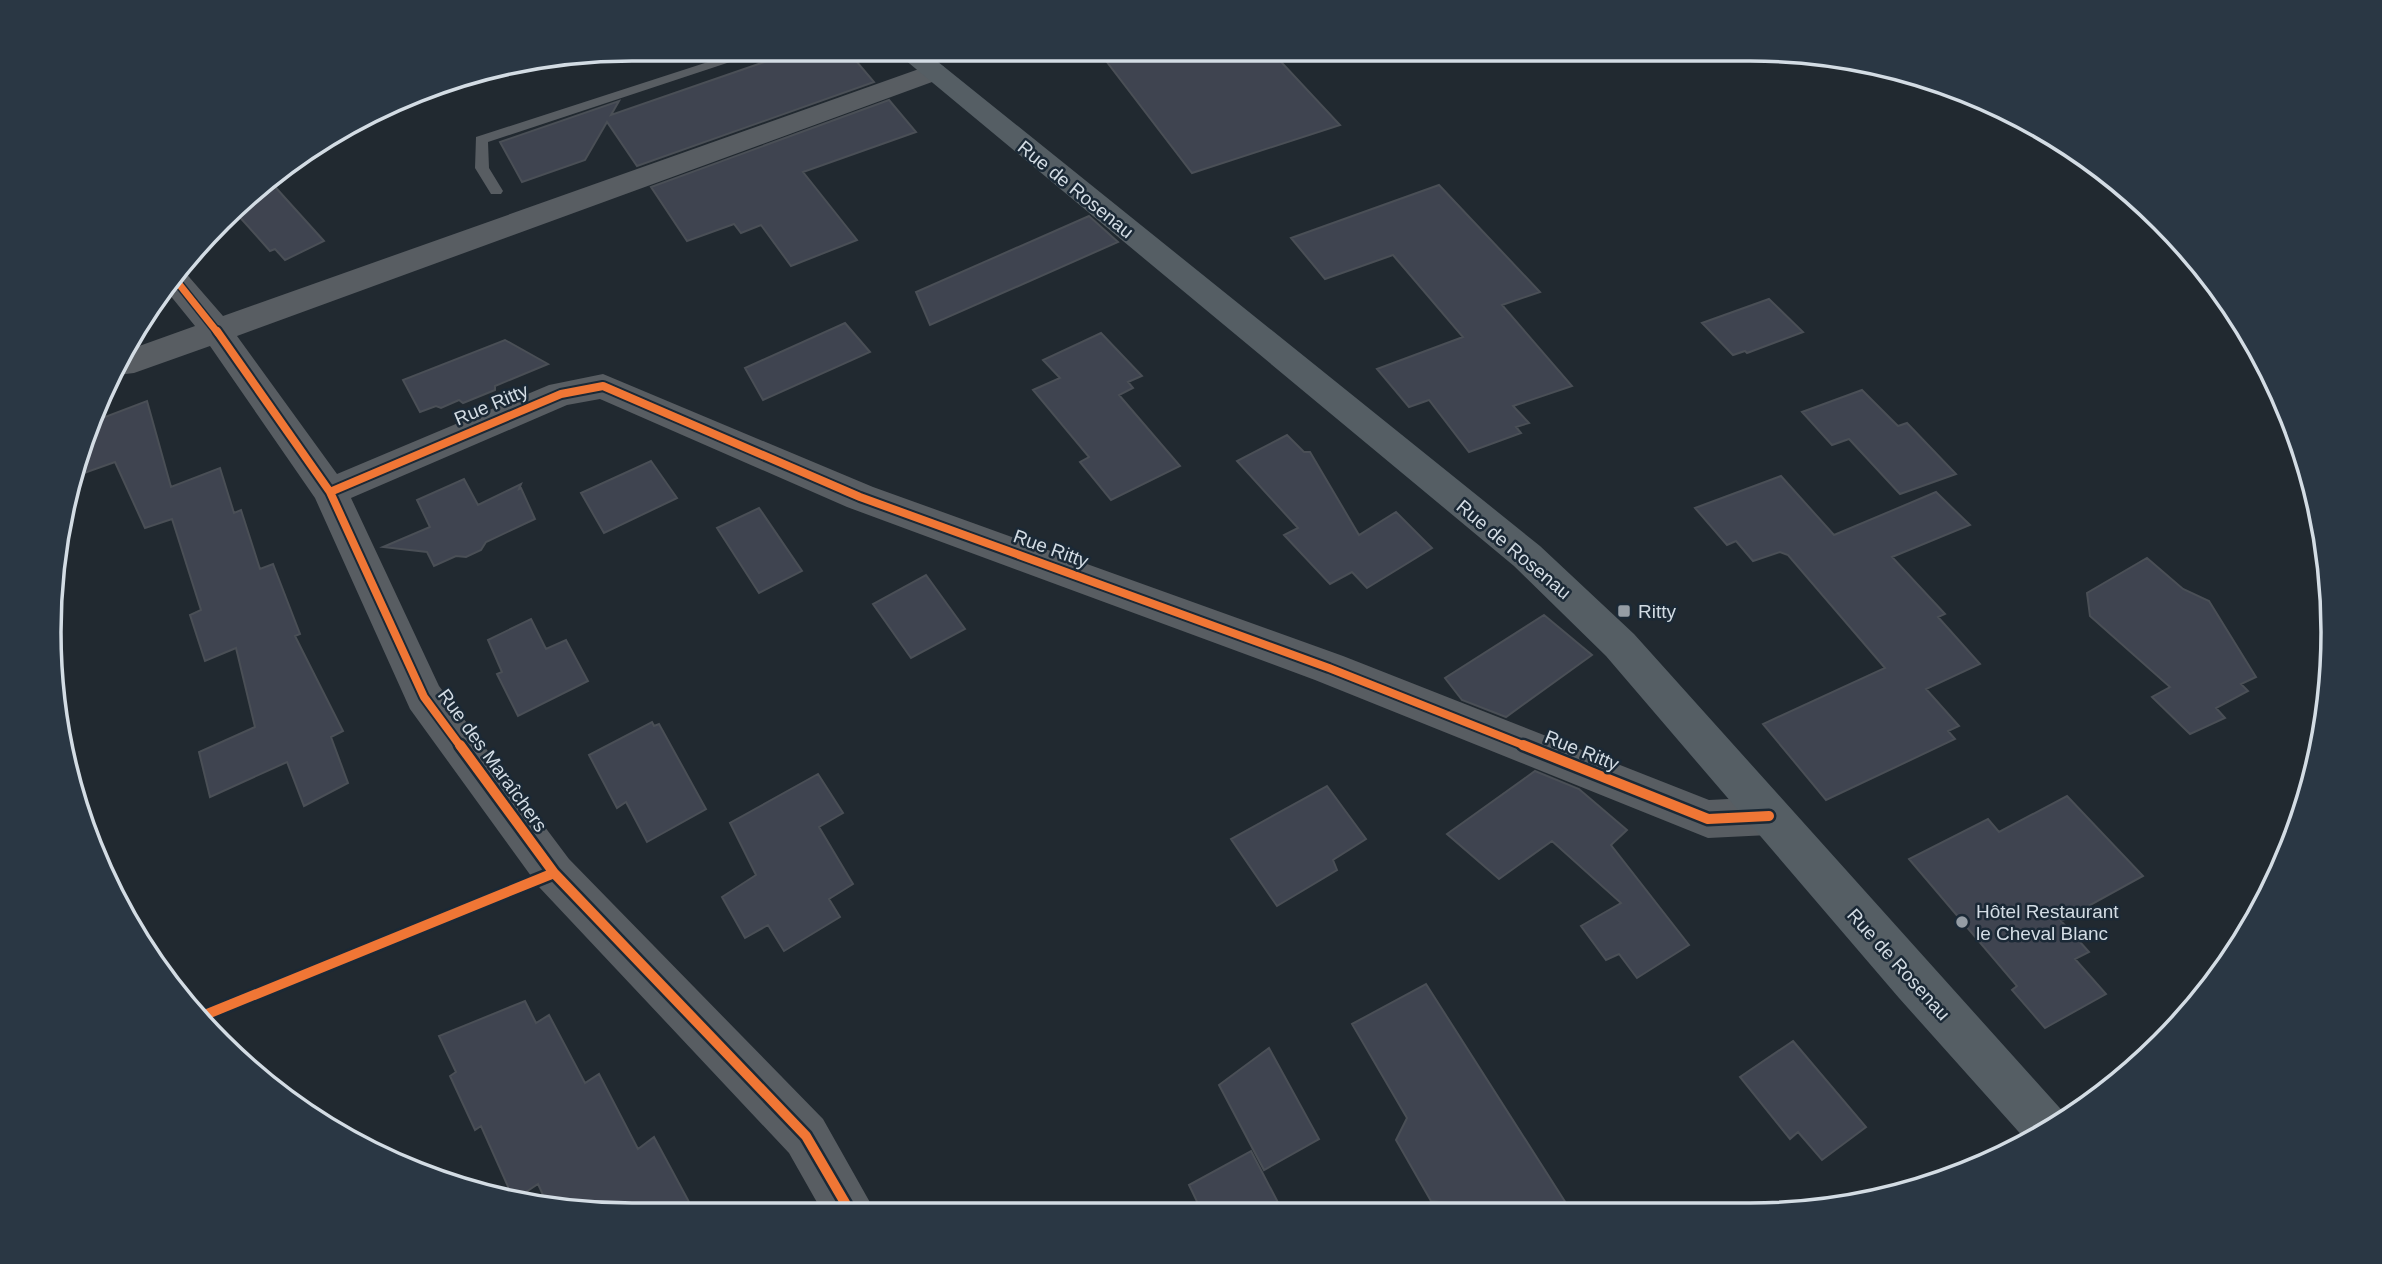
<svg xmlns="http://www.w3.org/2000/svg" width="2382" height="1264" viewBox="0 0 2382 1264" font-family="Helvetica,sans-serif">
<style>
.building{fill:#3f4450;stroke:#4a4f56;stroke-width:2}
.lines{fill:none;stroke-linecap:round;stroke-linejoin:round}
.lane{fill:#585d62;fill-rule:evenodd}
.street{fill:#585d62;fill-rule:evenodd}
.secondary{fill:#555e64;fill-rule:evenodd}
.cycleway-far2-casing{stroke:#1b2936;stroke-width:10}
.cycleway-far1-casing{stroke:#1b2936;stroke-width:12}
.cycleway-casing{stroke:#1b2936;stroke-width:15}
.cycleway-far2{stroke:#f07635;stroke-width:7}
.cycleway-far1{stroke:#f07635;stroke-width:8}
.cycleway{stroke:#f07635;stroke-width:10}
.poi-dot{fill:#959da5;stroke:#1b2936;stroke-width:2.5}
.labels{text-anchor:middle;stroke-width:5;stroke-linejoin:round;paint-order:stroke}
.street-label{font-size:19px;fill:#d3dce4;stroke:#1b2936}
.poi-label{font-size:19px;fill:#d3dce4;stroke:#1b2936;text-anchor:start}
.rim{fill:none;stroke:#d3dce4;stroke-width:3.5}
</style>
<rect width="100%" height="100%" fill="#212930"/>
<path class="building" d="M 802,49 L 846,49 L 874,82 L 637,166 L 607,122 L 585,160 L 522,182 L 500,142 L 619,101 L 611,115 Z
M 1097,49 L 1270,50 L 1340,125 L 1192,173 Z
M 889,100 L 916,132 L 803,172 L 857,240 L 791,266 L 761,225 L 741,233 L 734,224 L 687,241 L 651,187 Z
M 268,179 L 324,241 L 285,260 L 275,249 L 270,251 L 236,213 Z
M 1439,185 L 1540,292 L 1502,305 L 1572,386 L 1513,406 L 1529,423 L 1516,427 L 1521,433 L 1469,452 L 1429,400 L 1409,407 L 1377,369 L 1463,337 L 1393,255 L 1325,279 L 1291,238 Z
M 1089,216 L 1118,242 L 930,325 L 916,292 Z
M 1769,299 L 1803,332 L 1747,353 L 1745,351 L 1733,355 L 1702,323 Z
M 845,323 L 870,352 L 763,400 L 745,368 Z
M 1101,333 L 1142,376 L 1128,382 L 1133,388 L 1119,395 L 1180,466 L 1111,500 L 1080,462 L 1089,457 L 1033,390 L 1060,378 L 1043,360 Z
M 505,340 L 548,364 L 495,386 L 495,390 L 463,403 L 459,400 L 441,408 L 436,406 L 420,412 L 403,380 Z
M 1862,390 L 1898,426 L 1907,423 L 1956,474 L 1900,494 L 1849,439 L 1832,445 L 1802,412 Z
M 147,401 L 171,487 L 220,468 L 234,513 L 241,510 L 260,569 L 273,564 L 300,634 L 295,636 L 343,731 L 331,737 L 348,783 L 304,806 L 287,762 L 210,797 L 199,752 L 255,727 L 236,648 L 205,661 L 190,615 L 201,610 L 172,519 L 145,528 L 115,462 L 70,478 L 97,420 Z
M 1287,435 L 1304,452 L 1310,452 L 1359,535 L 1396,512 L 1432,548 L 1367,588 L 1352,572 L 1330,584 L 1284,535 L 1298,528 L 1237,461 Z
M 651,461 L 677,498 L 604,533 L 581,493 Z
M 1781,476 L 1834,535 L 1936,492 L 1970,525 L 1892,557 L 1945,614 L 1938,617 L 1980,664 L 1926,689 L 1959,726 L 1948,731 L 1955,739 L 1826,800 L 1763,724 L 1885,668 L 1788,555 L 1780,552 L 1753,561 L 1736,541 L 1727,545 L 1695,508 Z
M 464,479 L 478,505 L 521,484 L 519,489 L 521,488 L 535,519 L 486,542 L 481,550 L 466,557 L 456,556 L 434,566 L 427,552 L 383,547 L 430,527 L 417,500 Z
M 759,508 L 802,571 L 759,593 L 717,528 Z
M 2147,558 L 2183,589 L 2209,601 L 2256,677 L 2241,684 L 2248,691 L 2216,708 L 2225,718 L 2190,734 L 2152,697 L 2170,687 L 2090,616 L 2087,593 Z
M 926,575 L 965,629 L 911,658 L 873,604 Z
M 1544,615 L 1592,655 L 1506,717 L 1462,700 L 1445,678 Z
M 531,619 L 546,649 L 566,640 L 588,681 L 518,716 L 497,674 L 502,672 L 488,640 Z
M 652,722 L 654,726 L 659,724 L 706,809 L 647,842 L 626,802 L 617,808 L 589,755 Z
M 1535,771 L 1579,789 L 1627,830 L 1611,845 L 1689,945 L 1637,978 L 1619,954 L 1606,960 L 1581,926 L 1621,903 L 1552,841 L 1499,879 L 1447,834 Z
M 818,774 L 843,813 L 819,827 L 853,884 L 829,899 L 840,917 L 784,951 L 768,925 L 745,938 L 722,897 L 756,875 L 730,823 Z
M 1327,786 L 1366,839 L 1333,860 L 1337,870 L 1277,906 L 1231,839 Z
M 2067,796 L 2143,876 L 2061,921 L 2089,952 L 2075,959 L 2106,994 L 2045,1028 L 2012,990 L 2017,986 L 1909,859 L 1988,819 L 1999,832 Z
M 1426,984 L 1571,1211 L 1463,1211 L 1459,1204 L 1431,1201 L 1396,1140 L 1407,1118 L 1352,1024 Z
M 525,1001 L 536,1023 L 549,1015 L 585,1083 L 599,1074 L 638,1149 L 654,1137 L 695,1213 L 594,1214 L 548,1206 L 538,1184 L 514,1200 L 481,1126 L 475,1130 L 450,1076 L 456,1072 L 439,1036 Z
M 1793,1041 L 1866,1127 L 1822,1160 L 1798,1132 L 1790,1139 L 1740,1077 Z
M 1269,1048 L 1319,1139 L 1264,1170 L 1219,1085 Z
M 1251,1151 L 1283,1212 L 1202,1212 L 1189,1185 Z"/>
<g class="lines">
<path class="lane" d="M 748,49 L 769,49 L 488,142 L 489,168 L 503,191 L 501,194 L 491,194 L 475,168 L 476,137 Z"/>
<path class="street" d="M 933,64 L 943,66 L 947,72 L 943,78 L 237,336 L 337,474 L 549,385 L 603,374 L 873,487 L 1343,656 L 1709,800 L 1769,797 L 1784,803 L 1790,816 L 1784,829 L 1769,835 L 1708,838 L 1315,680 L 847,507 L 600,399 L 567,405 L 351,498 L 439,686 L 569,859 L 823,1119 L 876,1213 L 823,1213 L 789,1153 L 539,887 L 410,709 L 315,498 L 210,346 L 134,373 L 117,375 L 128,350 L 195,326 L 165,289 L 183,270 L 223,316 Z"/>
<path class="secondary" d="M 892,49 L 922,49 L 1540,546 L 1634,634 L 2067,1116 L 2026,1140 L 1899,998 L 1606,656 L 1514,566 Z"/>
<defs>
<path id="cycleway-far2" d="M 175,279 L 218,333"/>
<path id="cycleway-far1" d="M 217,331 L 330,492 L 424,697 L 461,747
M 330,492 L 561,394 L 603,386 L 860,497 L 1329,668 L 1528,747"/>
<path id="cycleway" d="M 460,745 L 554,873 L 806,1136 L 851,1213
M 1523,745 L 1708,819 L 1769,816
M 200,1017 L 554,873"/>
</defs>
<use href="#cycleway-far2" class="cycleway-far2-casing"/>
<use href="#cycleway-far1" class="cycleway-far1-casing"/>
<use href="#cycleway" class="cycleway-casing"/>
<use href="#cycleway-far2" class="cycleway-far2"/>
<use href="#cycleway-far1" class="cycleway-far1"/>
<use href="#cycleway" class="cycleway"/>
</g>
<g class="poi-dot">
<rect x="1617" y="604" width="14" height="14" rx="3.5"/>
<circle cx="1962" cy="922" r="7"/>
</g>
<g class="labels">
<g class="street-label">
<text transform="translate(1076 189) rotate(39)" y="7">Rue de Rosenau</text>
<text transform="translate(491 404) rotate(-23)" y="7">Rue Ritty</text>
<text transform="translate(1051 548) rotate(20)" y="7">Rue Ritty</text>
<text transform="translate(1514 549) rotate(40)" y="7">Rue de Rosenau</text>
<text transform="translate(1582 750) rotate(22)" y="7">Rue Ritty</text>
<text transform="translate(493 760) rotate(54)" y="7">Rue des Maraîchers</text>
<text transform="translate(1899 964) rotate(48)" y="7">Rue de Rosenau</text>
</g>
<g class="poi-label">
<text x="1638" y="618">Ritty</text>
<text x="1976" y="918">Hôtel Restaurant<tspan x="1976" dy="22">le Cheval Blanc</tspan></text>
</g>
</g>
<path d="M0 0H2382V1264H0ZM632 61H1750A571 571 0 0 1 2321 632V632A571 571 0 0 1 1750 1203H632A571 571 0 0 1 61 632V632A571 571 0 0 1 632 61Z" fill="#2a3744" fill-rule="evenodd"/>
<path class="rim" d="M632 61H1750A571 571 0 0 1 2321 632V632A571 571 0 0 1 1750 1203H632A571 571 0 0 1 61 632V632A571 571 0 0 1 632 61Z"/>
</svg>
